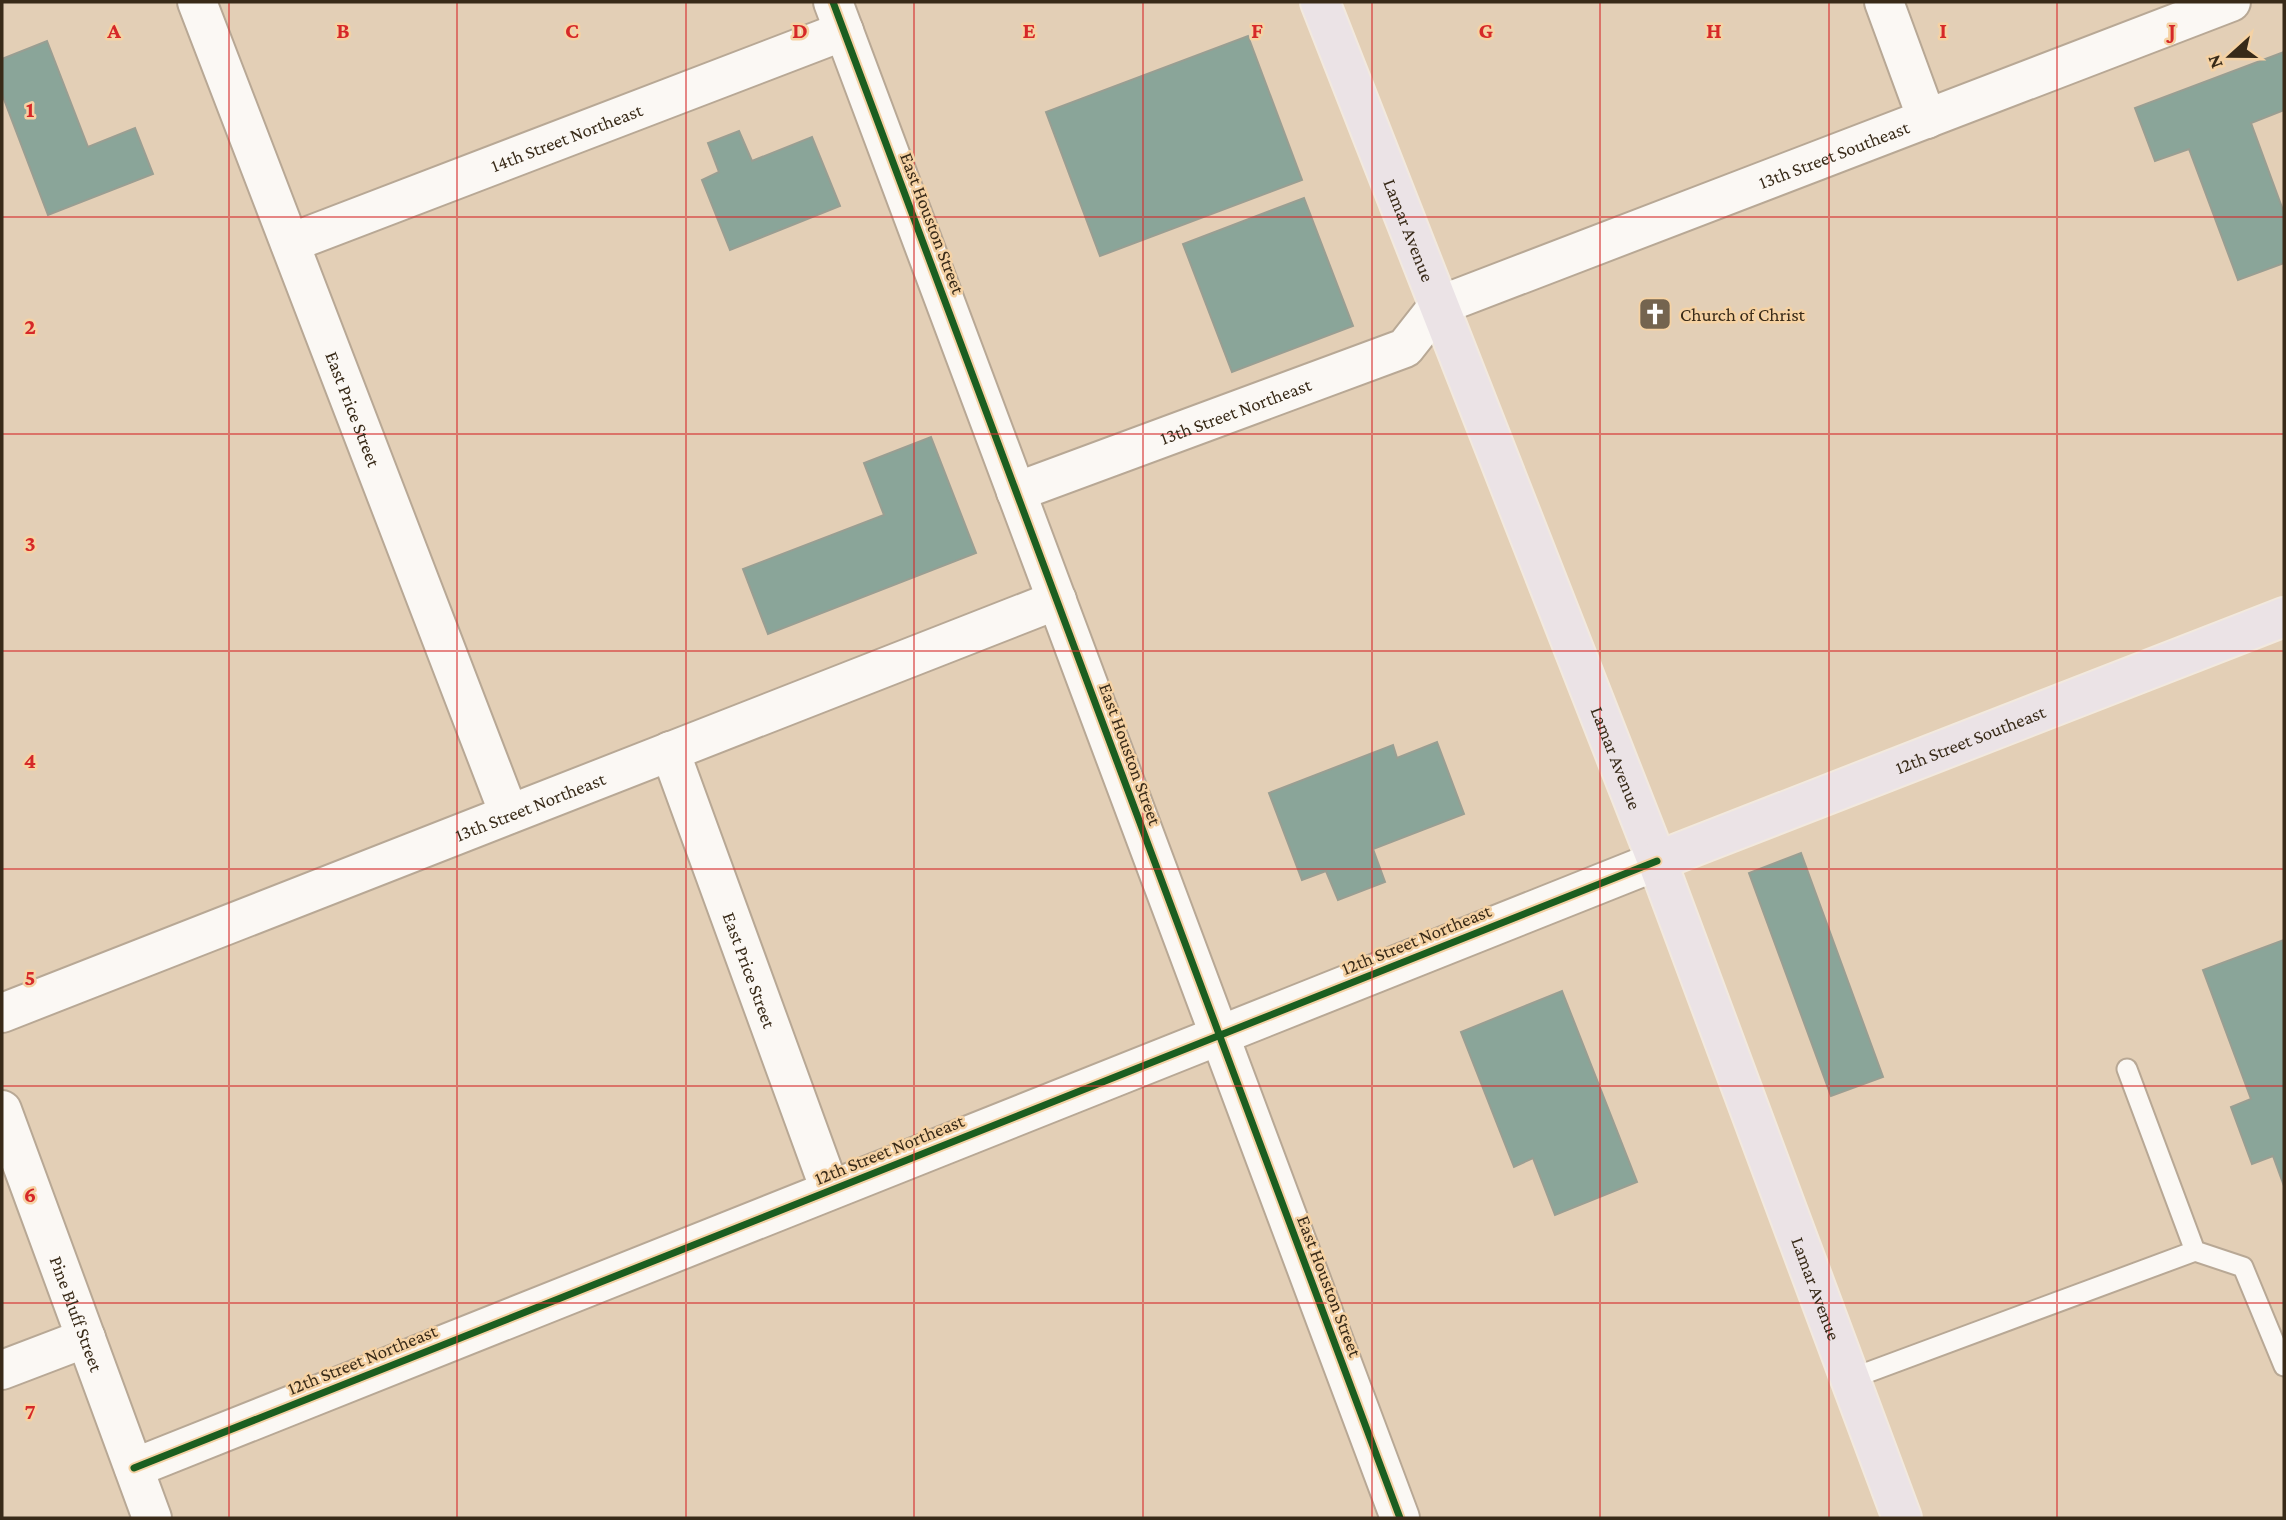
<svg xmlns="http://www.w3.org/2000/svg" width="2286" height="1520" viewBox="0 0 2286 1520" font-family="'Crimson Pro',serif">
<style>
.building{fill:#8aa599;stroke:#999e92;stroke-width:2}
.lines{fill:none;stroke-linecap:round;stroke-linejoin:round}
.service-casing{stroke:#b8a895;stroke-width:23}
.minor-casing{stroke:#b8a895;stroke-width:42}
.tertiary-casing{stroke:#b8a895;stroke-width:42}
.primary-casing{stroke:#f2e9de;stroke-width:42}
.service{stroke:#fbf8f4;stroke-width:19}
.minor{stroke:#fbf8f4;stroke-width:38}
.tertiary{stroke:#fbf8f4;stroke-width:38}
.primary{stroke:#ebe3e6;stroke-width:38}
.cycleway-casing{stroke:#f5d2a4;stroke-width:11}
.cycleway{stroke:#1b5e20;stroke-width:7}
.grid{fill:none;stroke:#d62828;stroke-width:2;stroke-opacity:0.55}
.labels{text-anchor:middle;stroke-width:5;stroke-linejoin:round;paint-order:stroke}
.street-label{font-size:19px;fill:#382a18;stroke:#f5d2a4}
.poi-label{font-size:19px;fill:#382a18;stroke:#f5d2a4;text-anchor:start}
.grid-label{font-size:23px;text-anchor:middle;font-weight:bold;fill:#d62828;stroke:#f5d2a4;stroke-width:5;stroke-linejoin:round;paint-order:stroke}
</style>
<rect width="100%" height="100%" fill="#e3cfb6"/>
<path class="building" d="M 1248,36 L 1302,180 L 1100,256 L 1046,112 Z
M 47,41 L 88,147 L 135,128 L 153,174 L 48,215 L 2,94 L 2,59 Z
M 2284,52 L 2284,110 L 2251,123 L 2284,213 L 2284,263 L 2238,280 L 2189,149 L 2155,161 L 2135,108 Z
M 739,131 L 752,161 L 812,137 L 840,206 L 730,250 L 702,180 L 719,172 L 708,143 Z
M 1304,198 L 1353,326 L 1232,372 L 1183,244 Z
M 931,437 L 976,553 L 768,634 L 743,569 L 884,515 L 864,463 Z
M 1437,742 L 1464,814 L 1373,849 L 1385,882 L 1338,900 L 1326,871 L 1302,880 L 1269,793 L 1393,745 L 1397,758 Z
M 1801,853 L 1883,1077 L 1831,1096 L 1749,873 Z
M 2284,940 L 2284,1186 L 2273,1156 L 2252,1164 L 2231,1107 L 2251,1099 L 2203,970 Z
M 1562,991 L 1637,1182 L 1555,1215 L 1533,1158 L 1514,1167 L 1461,1032 Z"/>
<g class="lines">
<defs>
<path id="service" d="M 2127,1069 L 2195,1251
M 1850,1379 L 2195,1251 L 2243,1267 L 2284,1366"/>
<g id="minor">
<path id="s1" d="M 197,2 L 509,814"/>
<path d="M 833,2 L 1400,1518"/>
<path d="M 1884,2 L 1927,119"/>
<path id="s2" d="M 290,243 L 844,31"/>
<path id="s3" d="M 1016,492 L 1405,348 L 1438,306 L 2231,2"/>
<path id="s4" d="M 670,751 L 830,1190"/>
<path id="s5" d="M 2,1013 L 1057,600"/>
<path d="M 2,1370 L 86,1338"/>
</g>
<g id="tertiary">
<path id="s6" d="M 2,1110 L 152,1518"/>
<path d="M 134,1468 L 1657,861"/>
</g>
<g id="primary">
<path id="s7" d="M 1320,2 L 1657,861 L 1902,1518"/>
<path id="s8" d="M 1657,861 L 2284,617"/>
</g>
</defs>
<use href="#service" class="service-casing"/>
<use href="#minor" class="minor-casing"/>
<use href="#tertiary" class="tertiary-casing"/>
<use href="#primary" class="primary-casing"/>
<use href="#service" class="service"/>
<use href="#minor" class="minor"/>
<use href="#tertiary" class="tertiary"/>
<use href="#primary" class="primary"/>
<defs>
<path id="cycleway" d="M 833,2 L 1400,1518
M 134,1468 L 1657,861"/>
</defs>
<use href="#cycleway" class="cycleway-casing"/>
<use href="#cycleway" class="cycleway"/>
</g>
<path class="grid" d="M 229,2 L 229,1518M 457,2 L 457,1518M 686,2 L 686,1518M 914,2 L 914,1518M 1143,2 L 1143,1518M 1372,2 L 1372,1518M 1600,2 L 1600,1518M 1829,2 L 1829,1518M 2057,2 L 2057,1518M 2,217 L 2284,217M 2,434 L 2284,434M 2,651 L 2284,651M 2,869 L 2284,869M 2,1086 L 2284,1086M 2,1303 L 2284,1303"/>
<defs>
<symbol id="church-square" viewBox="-11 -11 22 22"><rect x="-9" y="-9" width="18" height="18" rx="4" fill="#74644f" stroke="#f5d2a4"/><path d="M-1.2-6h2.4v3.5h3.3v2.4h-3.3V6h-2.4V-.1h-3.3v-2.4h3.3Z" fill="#fff"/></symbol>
</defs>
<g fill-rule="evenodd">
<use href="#church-square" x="1636" y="295" width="38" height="38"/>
</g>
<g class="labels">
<g class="street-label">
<text dy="7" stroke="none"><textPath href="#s2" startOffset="296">14th Street Northeast</textPath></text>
<text dy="7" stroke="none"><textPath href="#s3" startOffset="892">13th Street Southeast</textPath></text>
<text transform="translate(933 223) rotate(69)" y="7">East Houston Street</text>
<text dy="7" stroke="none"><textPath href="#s7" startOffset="245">Lamar Avenue</textPath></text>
<text dy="7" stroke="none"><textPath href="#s1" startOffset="436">East Price Street</textPath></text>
<text dy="7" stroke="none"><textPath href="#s3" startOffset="234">13th Street Northeast</textPath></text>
<text dy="7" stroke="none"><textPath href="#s8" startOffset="336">12th Street Southeast</textPath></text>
<text transform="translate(1131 754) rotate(70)" y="7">East Houston Street</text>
<text dy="7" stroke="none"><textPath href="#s7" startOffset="812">Lamar Avenue</textPath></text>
<text dy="7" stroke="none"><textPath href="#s5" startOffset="567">13th Street Northeast</textPath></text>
<text transform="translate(1416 939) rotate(-22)" y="7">12th Street Northeast</text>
<text dy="7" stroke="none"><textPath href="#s4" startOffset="233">East Price Street</textPath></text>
<text transform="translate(889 1149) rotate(-22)" y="7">12th Street Northeast</text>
<text transform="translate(1330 1286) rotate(69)" y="7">East Houston Street</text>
<text dy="7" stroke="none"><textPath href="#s7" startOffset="1379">Lamar Avenue</textPath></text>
<text dy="7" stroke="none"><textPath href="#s6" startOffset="217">Pine Bluff Street</textPath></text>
<text transform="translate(362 1359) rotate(-22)" y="7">12th Street Northeast</text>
</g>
<g class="poi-label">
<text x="1680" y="321">Church of Christ</text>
</g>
</g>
<g class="grid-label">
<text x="114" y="38">A</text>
<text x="343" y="38">B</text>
<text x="572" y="38">C</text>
<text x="800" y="38">D</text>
<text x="1029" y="38">E</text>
<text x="1257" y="38">F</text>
<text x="1486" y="38">G</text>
<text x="1714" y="38">H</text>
<text x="1943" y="38">I</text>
<text x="2172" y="38">J</text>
<text x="30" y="117">1</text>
<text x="30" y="334">2</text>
<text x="30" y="551">3</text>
<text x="30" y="768">4</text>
<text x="30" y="985">5</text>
<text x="30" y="1202">6</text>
<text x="30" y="1419">7</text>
</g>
<rect width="2286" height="1520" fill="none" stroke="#382a18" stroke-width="7"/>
<g transform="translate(2230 56) rotate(249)" stroke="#f5d2a4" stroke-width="5" paint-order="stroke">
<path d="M0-5L12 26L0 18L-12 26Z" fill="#382a18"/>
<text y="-10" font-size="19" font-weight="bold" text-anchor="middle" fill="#382a18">N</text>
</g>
</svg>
